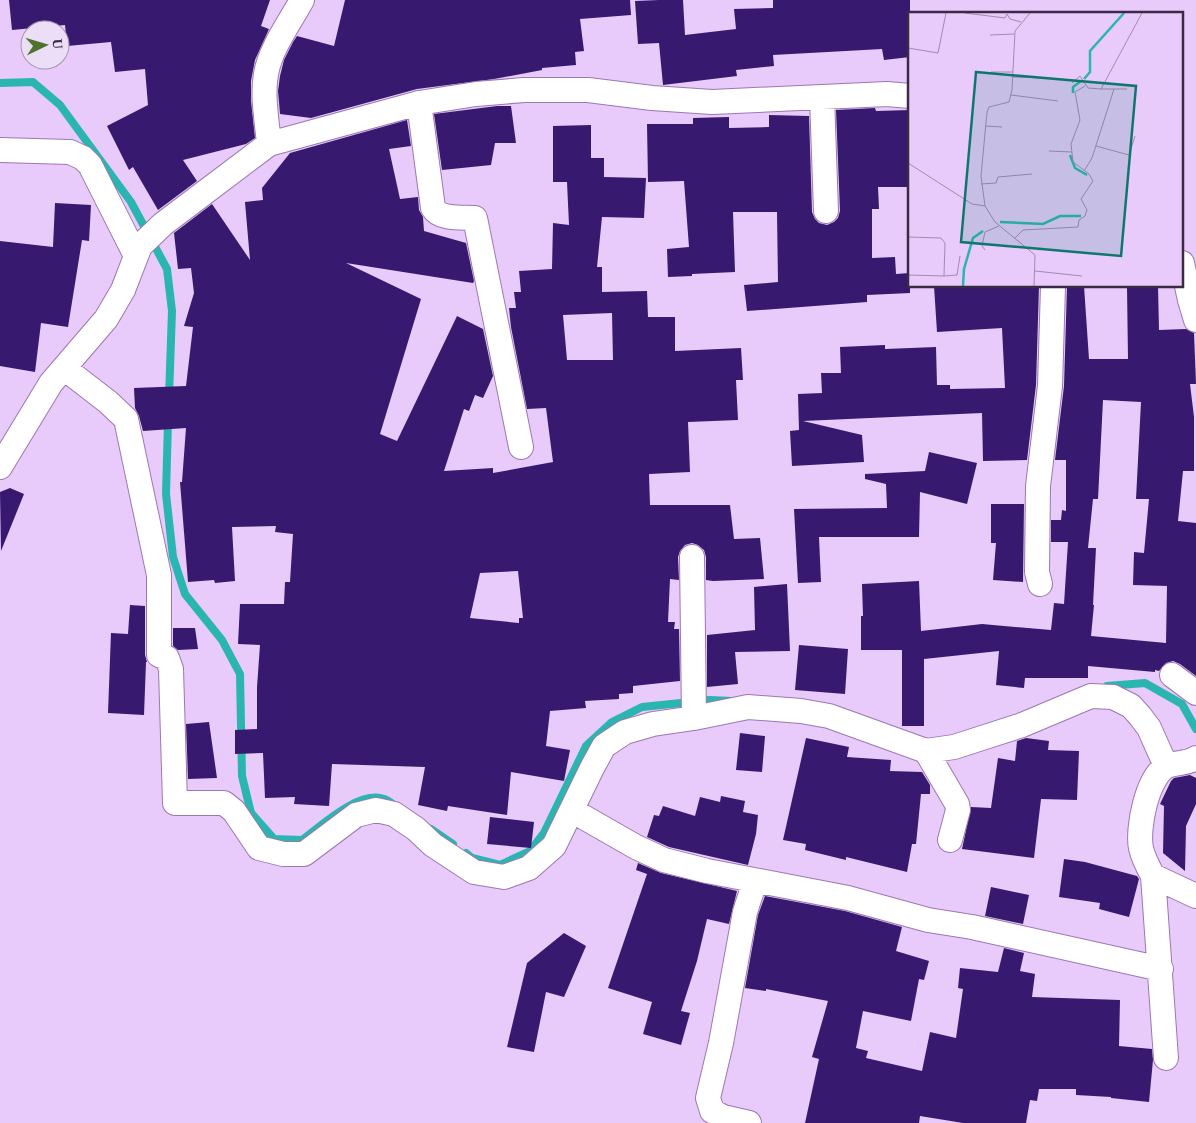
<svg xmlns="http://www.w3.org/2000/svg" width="1196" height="1123" viewBox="0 0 1196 1123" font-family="Georgia,serif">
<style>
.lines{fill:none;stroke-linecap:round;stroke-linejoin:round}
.stream{stroke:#2ab5b1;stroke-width:8}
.building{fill:#371970;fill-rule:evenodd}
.street-casing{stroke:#9c78b1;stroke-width:26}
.street{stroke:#fff;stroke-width:24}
.inset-river{fill:none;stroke:#2ab5b1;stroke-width:2.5}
.inset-road{fill:none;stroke:#a28ab1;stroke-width:1}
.view{fill:#0f766e;fill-opacity:0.15;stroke:#0f766e;stroke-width:2.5}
.inset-edge{fill:none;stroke:#3a2b43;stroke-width:2.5}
</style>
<rect width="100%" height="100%" fill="#e8cafb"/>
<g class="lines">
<path class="stream" d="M 0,83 L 33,82 L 60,105 L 131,202 L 167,269 L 172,311 L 169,397
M 168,421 L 166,494 L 173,557 L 185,594 L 222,640 L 240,674 L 242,776 L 251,813 L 274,839 L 302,840 C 321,826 359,790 384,799 C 388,800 391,803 394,805
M 1107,686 L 1145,683 L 1182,704 L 1196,729
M 431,829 L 453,844
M 466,853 L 472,858 L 500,865 L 530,851 L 544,833 L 586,746 L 612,722 L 642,707 L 710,700 L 732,701"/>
</g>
<path class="building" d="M 9,0 L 270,0 L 261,26 L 269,29 L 255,60 L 251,81 L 251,101 L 255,138 L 246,144 L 183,160 L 197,181 L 158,210 L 133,167 L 129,170 L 107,126 L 148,105 L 145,69 L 115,72 L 111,42 L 67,46 L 65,25 L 12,30 Z
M 345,0 L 630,0 L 631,15 L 580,19 L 584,51 L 575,52 L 576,65 L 542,68 L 542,70 L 494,79 L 417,89 L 311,118 L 280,114 L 278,91 L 280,76 L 284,60 L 293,42 L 297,36 L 334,46 Z
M 659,0 L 683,0 L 685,35 L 736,29 L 734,9 L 773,8 L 773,0 L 910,0 L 910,57 L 884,60 L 882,49 L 773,55 L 774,66 L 736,70 L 737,76 L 663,85 L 659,43 L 638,44 L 635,1 Z
M 497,106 L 511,106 L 516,143 L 495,143 L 491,165 L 442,170 L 434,114 Z
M 875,108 L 876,111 L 910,110 L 910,187 L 878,187 L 879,209 L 872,209 L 872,258 L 895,257 L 896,274 L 910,273 L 910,293 L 867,295 L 867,302 L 747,311 L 744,285 L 778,282 L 777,212 L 733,212 L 735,272 L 692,274 L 692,276 L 668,277 L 667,249 L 689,247 L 684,181 L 648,182 L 647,124 L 693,124 L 693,118 L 729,117 L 729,128 L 769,127 L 769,115 L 809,116 L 812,212 L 815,219 L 819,223 L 827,225 L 834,222 L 838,218 L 840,211 L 836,110 Z
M 407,120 L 411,146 L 389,149 L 400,199 L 418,197 L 419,210 L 423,217 L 424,231 L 466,243 L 474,281 L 473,283 L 346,263 L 421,299 L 380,434 L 397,441 L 457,316 L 483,329 L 493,376 L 483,398 L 475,395 L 469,411 L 464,409 L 444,471 L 493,468 L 493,473 L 553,462 L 546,408 L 527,409 L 511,327 L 509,308 L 516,308 L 514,292 L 521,292 L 519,271 L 552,269 L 553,223 L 569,225 L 567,182 L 553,182 L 553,126 L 591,125 L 591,158 L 604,158 L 604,177 L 646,178 L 644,218 L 602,217 L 597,267 L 602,267 L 602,292 L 647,291 L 648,317 L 675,317 L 675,351 L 741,348 L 743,380 L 736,380 L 738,420 L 688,422 L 690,472 L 649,474 L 650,505 L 730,505 L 734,539 L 760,538 L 764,579 L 713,581 L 706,580 L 706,557 L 704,550 L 698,545 L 692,543 L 685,545 L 680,551 L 678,557 L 679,580 L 670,579 L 668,622 L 675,622 L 674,629 L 679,629 L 680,681 L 633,686 L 633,693 L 619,694 L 619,699 L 585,701 L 586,708 L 550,711 L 546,746 L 570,750 L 564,781 L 511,772 L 507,815 L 448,806 L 447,811 L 418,805 L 425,767 L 332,764 L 329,806 L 294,804 L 295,797 L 265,798 L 263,753 L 235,754 L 235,730 L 257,729 L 257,687 L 260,645 L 238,644 L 240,604 L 284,604 L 285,582 L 290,582 L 293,534 L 275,532 L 276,526 L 232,527 L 235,581 L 215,583 L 214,580 L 188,582 L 180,482 L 182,482 L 186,428 L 143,431 L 139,416 L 135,408 L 134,388 L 186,386 L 193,327 L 184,326 L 194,293 L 191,268 L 178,269 L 174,233 L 212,204 L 250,260 L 245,202 L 263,200 L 262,188 L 290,153 ZM 612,313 L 613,360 L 567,360 L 563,315 ZM 518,571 L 523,618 L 519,618 L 519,623 L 470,618 L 480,573 Z
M 55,203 L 91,205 L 89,241 L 82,240 L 68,327 L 41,323 L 35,372 L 0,366 L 0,241 L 53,247 Z
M 934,286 L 1039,286 L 1036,385 L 1027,460 L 983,461 L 982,413 L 803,421 L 862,435 L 864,462 L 792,466 L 790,431 L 799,430 L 798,394 L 822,393 L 821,373 L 841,373 L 840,347 L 885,345 L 885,349 L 936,347 L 937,385 L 950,385 L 950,389 L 1005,388 L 1002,328 L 937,332 Z
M 1067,286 L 1084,286 L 1089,359 L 1128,359 L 1127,287 L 1158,286 L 1159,330 L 1186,329 L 1194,333 L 1196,384 L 1190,384 L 1194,417 L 1194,471 L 1183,471 L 1178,521 L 1196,523 L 1196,676 L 1180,664 L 1173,661 L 1166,663 L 1159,671 L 1155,670 L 1155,672 L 1088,666 L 1088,678 L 1025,678 L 1024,688 L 996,685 L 999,651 L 924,659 L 924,726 L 902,726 L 902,650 L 861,650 L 861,616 L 863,616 L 862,584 L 919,581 L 921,631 L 982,624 L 1051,630 L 1054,603 L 1064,604 L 1068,542 L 1051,542 L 1051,520 L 1061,520 L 1062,510 L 1066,511 L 1066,460 L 1055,460 L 1064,386 ZM 1103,400 L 1141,402 L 1136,499 L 1149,499 L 1144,553 L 1134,552 L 1133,585 L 1167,586 L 1166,643 L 1091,636 L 1094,605 L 1093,605 L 1096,548 L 1088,548 L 1093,499 L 1098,499 Z
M 929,452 L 977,463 L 967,504 L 920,492 L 919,537 L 819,537 L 821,582 L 798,583 L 794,509 L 887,508 L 886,484 L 865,479 L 865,474 L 925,471 Z
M 10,488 L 24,494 L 1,551 L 0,492 Z
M 991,504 L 1024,504 L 1023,582 L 993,580 L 996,543 L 991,543 Z
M 787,584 L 790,651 L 735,652 L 738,684 L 707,687 L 707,635 L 755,630 L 754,587 Z
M 130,605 L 145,606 L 145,655 L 147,662 L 146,662 L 144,715 L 108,713 L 111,633 L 128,634 Z
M 173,628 L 195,628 L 198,649 L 178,650 L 173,646 Z
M 799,645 L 848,649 L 845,694 L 795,690 Z
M 209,722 L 217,778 L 188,779 L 186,724 Z
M 740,733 L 765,736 L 762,772 L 736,770 Z
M 806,738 L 849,747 L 847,757 L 891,760 L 890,771 L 922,772 L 930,785 L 930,794 L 921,794 L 916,844 L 912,844 L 907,872 L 846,857 L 846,860 L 805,850 L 806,844 L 783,840 Z
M 1026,738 L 1049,741 L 1048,750 L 1079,751 L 1077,800 L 1041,799 L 1034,858 L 962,849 L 971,807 L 991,808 L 998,758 L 1015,761 L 1017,741 Z
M 1190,775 L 1196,778 L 1196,804 L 1186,826 L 1185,871 L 1163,853 L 1164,806 L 1160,804 L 1171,781 L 1174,778 Z
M 721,796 L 745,801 L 743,812 L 758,815 L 756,834 L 748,865 L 669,847 L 647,837 L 654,815 L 659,816 L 663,806 L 695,816 L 700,797 L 720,802 Z
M 490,817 L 534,822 L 531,848 L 487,844 Z
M 1064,859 L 1085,862 L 1137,876 L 1139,879 L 1129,917 L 1099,909 L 1100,903 L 1059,897 Z
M 638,863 L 661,873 L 737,891 L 729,924 L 707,919 L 697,961 L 681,1011 L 690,1013 L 681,1045 L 643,1034 L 652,1002 L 608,988 L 647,874 L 636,870 Z
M 991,887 L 1029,895 L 1023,924 L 985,916 Z
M 765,896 L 845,911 L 902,927 L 896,951 L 929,961 L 924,980 L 919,979 L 911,1021 L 863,1011 L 856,1048 L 868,1051 L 866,1058 L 922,1071 L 930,1032 L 956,1038 L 963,989 L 958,988 L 960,968 L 998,972 L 1004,948 L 1024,953 L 1020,971 L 1035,974 L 1032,997 L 1120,1000 L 1119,1046 L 1152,1049 L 1153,1060 L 1149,1102 L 1111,1098 L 1111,1097 L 1076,1095 L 1076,1089 L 1039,1089 L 1037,1101 L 1030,1100 L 1026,1123 L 963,1123 L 920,1116 L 919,1123 L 805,1123 L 819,1059 L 812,1057 L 828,1001 L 766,989 L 766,991 L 745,988 L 758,915 Z
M 564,933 L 586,946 L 564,997 L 546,992 L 534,1052 L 507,1047 L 527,963 Z"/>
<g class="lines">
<defs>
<path id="street" d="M 822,97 L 826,211
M 419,103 L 433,208 C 440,220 463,217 475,218 L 521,447
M 269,144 C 267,121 262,96 266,74 C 270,49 290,22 302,0
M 0,150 L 70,152 L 83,158 L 90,165 L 136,256
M 1182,263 L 1190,300 L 1196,320
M 64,368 L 108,402 L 126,419 L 159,575 L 159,655 L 167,658 L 171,669 L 175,803 L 224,803 L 234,811 L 259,848 L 283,854 L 304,854 L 356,815 L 376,810 L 394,814 L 416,829 L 433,845 L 474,872 L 504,877 L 529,868 L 554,846 L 592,768 L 604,746 L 625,732 L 653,724 L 694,718 L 748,707 L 801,711 L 829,716 L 926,751 L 954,747 L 1022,725 L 1091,696 L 1113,697 L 1131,706 L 1140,716 L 1149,728 L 1166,766
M 0,467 L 51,383 L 106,319 L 123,290 L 140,246 L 163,224 L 269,144 L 419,103 L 476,94 L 524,90 L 588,90 L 652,98 L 712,102 L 887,94 L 910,96
M 692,557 L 694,718
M 1040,584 L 1037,572 L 1038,486 L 1050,386 L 1053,286
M 1172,675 L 1196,693
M 926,751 L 957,804 L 958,810 L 950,840
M 573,811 L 636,847 L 664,860 L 707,871 L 848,898 L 928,920 L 972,927 L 1161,969
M 1153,876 C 1148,867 1143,858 1141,848 C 1137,829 1147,776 1167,766 C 1176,762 1187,764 1196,758
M 1166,1058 L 1153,876 L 1196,896
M 749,1123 L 723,1117 L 712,1111 L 708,1098 L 721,1043 L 745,912 L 755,881"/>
</defs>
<use href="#street" class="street-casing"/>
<use href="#street" class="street"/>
</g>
<g transform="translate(908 12)">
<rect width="275" height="275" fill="#e8cafb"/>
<path class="inset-river" d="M 176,67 L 182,60 L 182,39 L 216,1M 165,81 L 165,75 L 173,69M 162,143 L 167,156 L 179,163M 92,210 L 135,212 L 152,204 L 173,204M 55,274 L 56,257 L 65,226 L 75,219"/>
<path class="inset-road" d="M 57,1 L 97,6 L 99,2 L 102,7 L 113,10M 122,1 L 107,19 L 104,78 L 101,90 L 81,95 L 79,100 L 73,164 L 77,194 L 87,210 L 127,243 L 126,274M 82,23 L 106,22M 0,36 L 30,41 L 38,1M 83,60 L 105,60M 105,65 L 137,66M 164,71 L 172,64 L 180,76 L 193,77M 219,77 L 193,77 L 234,1M 103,83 L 150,89M 77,114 L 94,115M 188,134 L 221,143 L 227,124M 141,139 L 164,140M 0,151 L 64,192 L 77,194M 176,159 L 184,146 L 206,77M 73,172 L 88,171 L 90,165 L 124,162M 0,225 L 33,226 L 37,231 L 36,264 L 0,263M 107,226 L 115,218 L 170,215 L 171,208 L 177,204 L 179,198 L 173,187 L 185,169 L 181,162 L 165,150 L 163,132 L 172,108 L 167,80 L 177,74M 77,238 L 74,234 L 77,220 L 91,214M 127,259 L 174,264M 36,264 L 49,263 L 52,244"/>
<path class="view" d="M 68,60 L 228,74 L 213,244 L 53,230 Z"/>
<rect width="275" height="275" class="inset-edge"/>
</g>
<g transform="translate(45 45) rotate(85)"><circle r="24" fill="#eddef7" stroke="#a596af"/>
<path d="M0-4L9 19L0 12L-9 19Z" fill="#4e732c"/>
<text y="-8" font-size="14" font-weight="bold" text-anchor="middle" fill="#3a2b43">U</text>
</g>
</svg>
